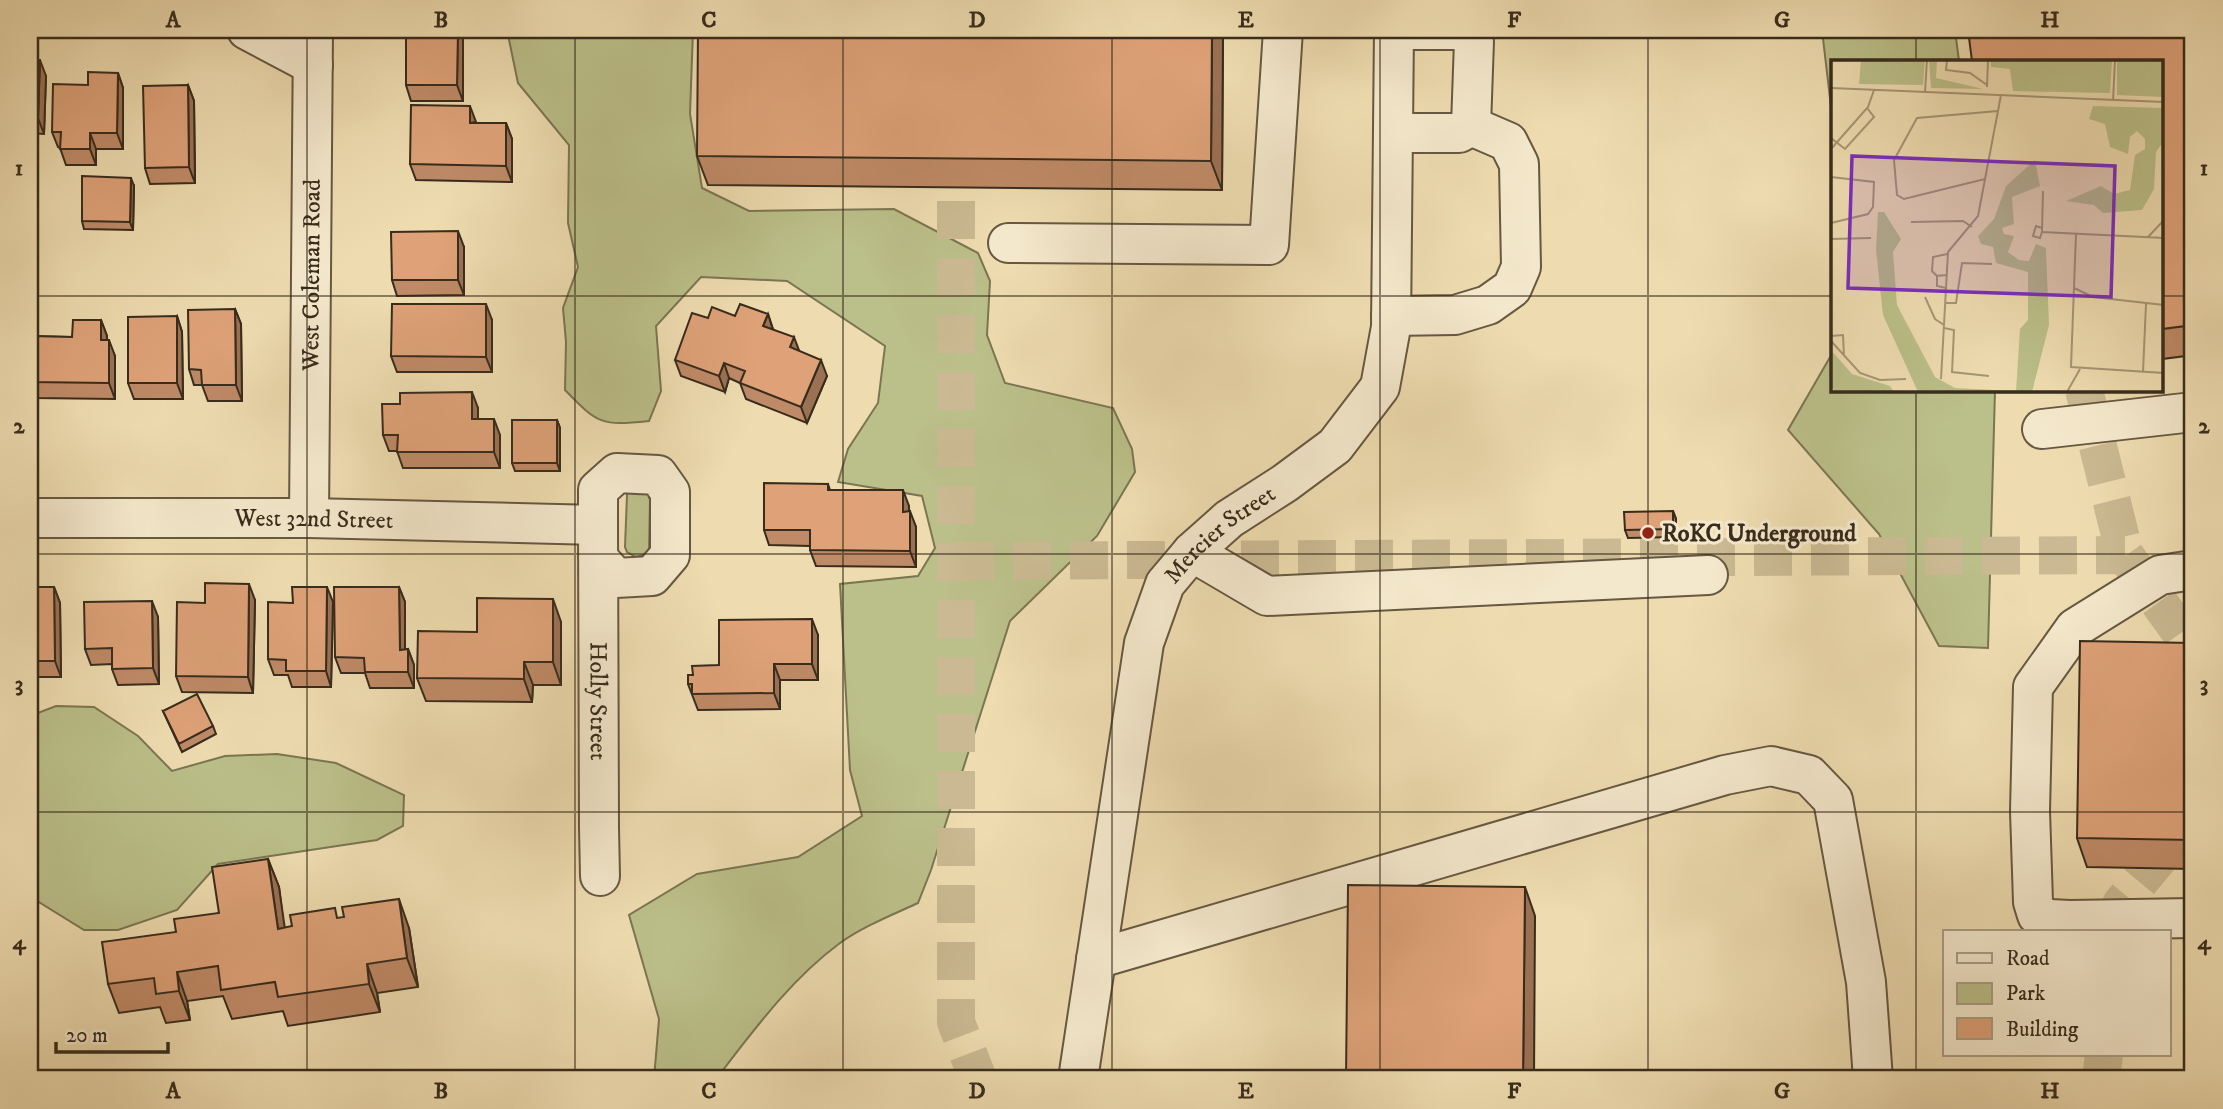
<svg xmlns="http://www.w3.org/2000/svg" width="2223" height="1109" viewBox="0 0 2223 1109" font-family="'IM FELL DW Pica',serif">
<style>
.green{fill:#bbbf89;stroke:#7a7652;stroke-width:2}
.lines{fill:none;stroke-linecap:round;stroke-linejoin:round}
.minor-tunnel{stroke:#cab992;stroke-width:38;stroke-dasharray:38 19;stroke-linecap:butt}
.minor-casing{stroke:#665841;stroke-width:42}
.minor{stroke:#f4e8cc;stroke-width:38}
.wall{fill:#bf8a67;stroke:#382c1c;stroke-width:2}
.shaded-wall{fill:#9b7154;stroke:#382c1c;stroke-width:2}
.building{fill:#dea178;stroke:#382c1c;stroke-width:2}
.grid{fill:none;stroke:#382c1c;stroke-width:2;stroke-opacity:0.55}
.poi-dot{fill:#8f2418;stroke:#f4e8cc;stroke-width:2.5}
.labels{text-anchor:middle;stroke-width:6;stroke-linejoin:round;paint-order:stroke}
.street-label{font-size:24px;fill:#382c1c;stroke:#f4e8cc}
.poi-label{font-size:24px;font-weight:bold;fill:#382c1c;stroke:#f4e8cc;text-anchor:start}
.inset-road{fill:none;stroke:#a59675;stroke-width:2}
.view{fill:#7b2cbf;fill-opacity:0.15;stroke:#7b2cbf;stroke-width:3.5}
.inset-edge{fill:none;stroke:#382c1c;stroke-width:3.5}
.neatline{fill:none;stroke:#382c1c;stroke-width:2.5}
.grid-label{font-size:23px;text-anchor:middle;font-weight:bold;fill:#382c1c}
</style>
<rect width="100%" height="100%" fill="#eedcb0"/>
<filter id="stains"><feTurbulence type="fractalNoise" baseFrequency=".00286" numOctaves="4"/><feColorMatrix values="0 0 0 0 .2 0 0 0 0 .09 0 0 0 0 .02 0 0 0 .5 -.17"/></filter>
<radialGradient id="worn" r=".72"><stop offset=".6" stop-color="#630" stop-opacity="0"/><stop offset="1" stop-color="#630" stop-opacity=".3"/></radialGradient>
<path class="green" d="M 507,30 L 693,30 L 690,114 L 702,188 L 749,211 L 894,209 L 978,253 L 990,281 L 987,335 L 1005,383 L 1113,408 L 1132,449 L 1135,472 L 1097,536 L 1010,621 L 931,870 L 918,903 C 892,915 864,926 840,943 C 790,980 754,1030 716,1079 L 654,1079 L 659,1019 L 629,915 L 697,874 L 798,857 L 862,816 L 850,770 L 840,584 L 918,576 L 935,548 L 922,496 L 838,482 L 848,449 L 878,403 L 885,346 L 787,281 L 701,277 L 656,326 L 661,391 L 649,421 C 601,426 598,424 565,390 L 566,342 L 563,308 L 578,267 L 568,223 L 569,145 L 518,83 Z
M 1822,30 L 1955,30 L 1959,61 L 1833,61 L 1833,124 Z
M 1833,352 L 1833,390 L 1995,390 L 1988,648 L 1939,646 L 1879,534 L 1788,430 Z
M 642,490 L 648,494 L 650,500 L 649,550 L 646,554 L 636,557 L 627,552 L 625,547 L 627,495 L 629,491 Z
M 56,706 L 94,707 L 138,736 L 172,771 L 225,756 L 277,754 L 336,763 L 404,795 L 403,826 L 377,840 L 218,864 L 177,910 L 118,930 L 84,930 L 34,899 L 30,894 L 30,716 Z"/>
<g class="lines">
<path class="minor-tunnel" d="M 956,30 L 956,1022 L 978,1079
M 2084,390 L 2125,555 L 2193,650
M 956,561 L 2125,555
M 2117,932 L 2121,904 L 2193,817
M 2101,1079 L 2104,1055"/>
<defs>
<g id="minor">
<path d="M 247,30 L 313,65"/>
<path d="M 1393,133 L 1459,133 L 1471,126 L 1474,41 L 1464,30 L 1400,30"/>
<path d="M 1008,243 L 1269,245 L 1283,30"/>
<path d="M 1391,316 L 1455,315 L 1488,305 L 1512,288 L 1521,267 L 1519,164 L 1508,142 L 1471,126"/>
<path d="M 2042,429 L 2193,412"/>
<path id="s1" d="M 30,518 L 309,518 L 598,525"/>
<path id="s2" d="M 309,518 L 313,30"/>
<path d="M 1192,552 L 1267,596 L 1708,575"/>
<path id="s3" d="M 598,558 L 616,578 L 652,576 L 670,555 L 670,492 L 658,475 L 617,473 L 598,490 L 598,525 L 599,828 L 600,876"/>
<path d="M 2193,570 L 2160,575 L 2075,628 L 2033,687 L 2030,811 L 2033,902 L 2037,915 L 2050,919 L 2070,920 L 2193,918"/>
<path d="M 1096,959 L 1725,775 L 1771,766 L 1809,775 L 1833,800 L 1866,982 L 1873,1079"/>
<path id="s4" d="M 1078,1079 L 1144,643 L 1165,584 L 1192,552 L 1229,519 L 1285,483 L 1335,446 L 1380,387 L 1391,327 L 1394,30"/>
</g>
</defs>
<use href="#minor" class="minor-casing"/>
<use href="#minor" class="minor"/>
</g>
<path class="wall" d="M 463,30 L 463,101 L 411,101 L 406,85 Z
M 1223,30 L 1222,190 L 708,185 L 697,156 Z
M 2193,30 L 2193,355 L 2162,359 L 2162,61 Z
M 30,60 L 46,76 L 44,134 L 30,133 Z
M 118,73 L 123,88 L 123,149 L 96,149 L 96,165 L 66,165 L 60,148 L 58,147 L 52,132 L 88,85 Z
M 188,85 L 194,101 L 195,183 L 150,184 L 145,168 Z
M 476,123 L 506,123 L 512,139 L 512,182 L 416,180 L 410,164 Z
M 134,186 L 133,230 L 84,229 L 82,221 Z
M 464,247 L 464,295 L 397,296 L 392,280 Z
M 235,309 L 241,324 L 242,401 L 208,401 L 202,385 L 194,385 L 189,369 Z
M 768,314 L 773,329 L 827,376 L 807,423 L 746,399 L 740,383 L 729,378 L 725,392 L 681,376 L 675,360 L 708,318 Z
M 177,316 L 182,332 L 183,399 L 134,399 L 128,383 Z
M 101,320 L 107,336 L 107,340 L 115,356 L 115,399 L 34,398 L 30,385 L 30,336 L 72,337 Z
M 492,320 L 492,372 L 397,372 L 391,356 Z
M 478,408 L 478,419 L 500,435 L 500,468 L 403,468 L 397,451 L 389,451 L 383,435 Z
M 557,420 L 560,428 L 560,471 L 515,471 L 512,463 Z
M 828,484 L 830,490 L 909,506 L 909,511 L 916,527 L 916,567 L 816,566 L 810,550 L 810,546 L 769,545 L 764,530 Z
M 1673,511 L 1676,519 L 1676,537 L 1628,538 L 1625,530 Z
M 30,587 L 54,587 L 60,603 L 61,677 L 30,677 Z
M 399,587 L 405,602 L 405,649 L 408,649 L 414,665 L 414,688 L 370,688 L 365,673 L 341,673 L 335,657 Z
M 255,600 L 253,693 L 182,692 L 176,676 L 205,603 Z
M 333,602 L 331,687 L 292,687 L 288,675 L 274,675 L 268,659 Z
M 158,617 L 159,684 L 118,685 L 112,669 L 112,664 L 91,665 L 85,649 Z
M 561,622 L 561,685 L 533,685 L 532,702 L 426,701 L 417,678 L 477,632 Z
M 818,635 L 818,680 L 780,680 L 780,709 L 698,710 L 688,684 L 693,675 L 719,665 Z
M 2193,643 L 2193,869 L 2087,867 L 2077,838 Z
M 163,711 L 213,726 L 216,734 L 182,752 Z
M 268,859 L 279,887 L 284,928 L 338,918 L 409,928 L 418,987 L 377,993 L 380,1012 L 288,1026 L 283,1011 L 232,1019 L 223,996 L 187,1001 L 190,1020 L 166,1023 L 160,1007 L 119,1013 L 108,984 L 176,932 L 219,913 Z"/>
<path class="shaded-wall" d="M 458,30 L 463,30 L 463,101 L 457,85 Z
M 1212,30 L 1223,30 L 1222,190 L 1211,161 Z
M 40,60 L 46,76 L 44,134 L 38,118 Z
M 118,73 L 123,88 L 123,149 L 117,133 Z
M 188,85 L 194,101 L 195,183 L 189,167 Z
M 470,106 L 476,122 L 470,123 Z
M 506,123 L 512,139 L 512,182 L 506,166 Z
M 90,133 L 96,149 L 96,165 L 90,149 Z
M 131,178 L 134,186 L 133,230 L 130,222 Z
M 458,231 L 464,247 L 464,295 L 458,280 Z
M 486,304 L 492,320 L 492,372 L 486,357 Z
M 235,309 L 241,324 L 242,401 L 236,385 Z
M 768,314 L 773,330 L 763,326 Z
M 177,316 L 182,332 L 183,399 L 177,383 Z
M 101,320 L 107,336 L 107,356 L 101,340 Z
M 794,337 L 800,353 L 790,347 Z
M 109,340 L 115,356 L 115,399 L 109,383 Z
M 821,360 L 827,376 L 807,423 L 801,407 Z
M 724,363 L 729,378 L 725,392 L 719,376 Z
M 472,392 L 478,408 L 478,435 L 472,419 Z
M 494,419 L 500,435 L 500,468 L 494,452 Z
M 557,420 L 560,428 L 560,471 L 557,463 Z
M 903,490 L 909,506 L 909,527 L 903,512 Z
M 910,511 L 916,527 L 916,567 L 910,551 Z
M 1673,511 L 1676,519 L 1676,537 L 1673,529 Z
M 249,584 L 255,600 L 253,693 L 248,677 Z
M 54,587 L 60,603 L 61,677 L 55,661 Z
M 327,587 L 333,602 L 331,687 L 326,671 Z
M 399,587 L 405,602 L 405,665 L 400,650 Z
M 553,599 L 561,622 L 561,685 L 553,662 Z
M 152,601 L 158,617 L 159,684 L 153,668 Z
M 812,619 L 818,635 L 818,680 L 812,664 Z
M 408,649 L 414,665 L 414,688 L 408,672 Z
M 524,662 L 533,685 L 532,702 L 524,679 Z
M 774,664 L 780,680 L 780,709 L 774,693 Z
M 268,859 L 279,887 L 289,958 L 278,929 Z
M 1525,887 L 1535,916 L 1534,1079 L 1523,1079 Z
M 399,899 L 409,928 L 418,987 L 407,958 Z
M 367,964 L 377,993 L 380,1012 L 369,984 Z
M 177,972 L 187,1001 L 190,1020 L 179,991 Z"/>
<path class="building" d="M 406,30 L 458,30 L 457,85 L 406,85 Z
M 698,30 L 1212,30 L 1211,161 L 697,156 Z
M 1968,30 L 2193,30 L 2193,325 L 2162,329 L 2162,61 L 1972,61 Z
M 30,60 L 40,60 L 38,118 L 30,118 Z
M 88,72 L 118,73 L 117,133 L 90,133 L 90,149 L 60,149 L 61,132 L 52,132 L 53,84 L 88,85 Z
M 188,85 L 189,167 L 145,168 L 143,86 Z
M 411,105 L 470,106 L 470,123 L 506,123 L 506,166 L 410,164 Z
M 82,176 L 131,178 L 130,222 L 82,221 Z
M 458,231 L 458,280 L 392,280 L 391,232 Z
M 392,304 L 486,304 L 486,357 L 391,356 Z
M 740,304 L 768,314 L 763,326 L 794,337 L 790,347 L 821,360 L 801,407 L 740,383 L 745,371 L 724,363 L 719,376 L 675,360 L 692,313 L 708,318 L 712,307 L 735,316 Z
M 235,309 L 236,385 L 202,385 L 201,370 L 189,369 L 188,310 Z
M 177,316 L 177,383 L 128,383 L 128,317 Z
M 73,320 L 101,320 L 101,340 L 109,340 L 109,383 L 30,382 L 30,336 L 72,337 Z
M 472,392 L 472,419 L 494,419 L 494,452 L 397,452 L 398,435 L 383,435 L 382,404 L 400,404 L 400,393 Z
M 512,420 L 557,420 L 557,463 L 512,463 Z
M 764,483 L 828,484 L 828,490 L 903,490 L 903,512 L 910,511 L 910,551 L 810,550 L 810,530 L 764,530 Z
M 1673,511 L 1673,529 L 1625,530 L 1624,512 Z
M 205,583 L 249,584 L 248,677 L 176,676 L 177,602 L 205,603 Z
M 30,587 L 54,587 L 55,661 L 30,661 Z
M 292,587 L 327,587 L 326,671 L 286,671 L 286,660 L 268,659 L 268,602 L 293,603 Z
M 334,587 L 399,587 L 400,650 L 408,649 L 408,672 L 365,672 L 364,658 L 335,657 Z
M 477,598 L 553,599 L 553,662 L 524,662 L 524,679 L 417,678 L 418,631 L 477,632 Z
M 152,601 L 153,668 L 112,669 L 112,648 L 85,649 L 84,602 Z
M 812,619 L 812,664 L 774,664 L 774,693 L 692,694 L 692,684 L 688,684 L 688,675 L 693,675 L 692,666 L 719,665 L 719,620 Z
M 2080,641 L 2193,643 L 2193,840 L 2077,838 Z
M 197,694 L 213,726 L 179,744 L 163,711 Z
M 268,859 L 278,929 L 292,926 L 290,915 L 335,908 L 337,918 L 344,917 L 342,907 L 399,899 L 407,958 L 367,964 L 369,984 L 278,997 L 275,982 L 221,990 L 218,966 L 177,972 L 179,991 L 156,994 L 154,978 L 108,984 L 102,942 L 176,932 L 174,919 L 219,913 L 212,867 Z
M 1348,885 L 1525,887 L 1523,1079 L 1346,1079 Z"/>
<path class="grid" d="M 307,30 L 307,1079M 575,30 L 575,1079M 843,30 L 843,1079M 1112,30 L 1112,1079M 1380,30 L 1380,1079M 1648,30 L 1648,1079M 1916,30 L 1916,61M 30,296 L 1833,296M 2162,296 L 2193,296M 1916,390 L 1916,1079M 30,554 L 2193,554M 30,812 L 2193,812"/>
<circle class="poi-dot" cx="1648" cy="533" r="7"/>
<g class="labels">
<g class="street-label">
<text dy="8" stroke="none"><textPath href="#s2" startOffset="243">West Coleman Road</textPath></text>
<text dy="8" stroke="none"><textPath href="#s1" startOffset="284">West 32nd Street</textPath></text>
<text dy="8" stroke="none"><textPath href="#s4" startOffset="578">Mercier Street</textPath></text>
<text dy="8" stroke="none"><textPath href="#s3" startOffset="452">Holly Street</textPath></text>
</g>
<g class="poi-label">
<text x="1662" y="541">RoKC Underground</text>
</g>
</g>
<g transform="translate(1831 60)">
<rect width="332" height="332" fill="#eedcb0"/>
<path d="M 30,0 L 94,0 L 92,25 L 28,24 ZM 98,0 L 106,0 L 105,18 L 152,29 L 100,28 ZM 160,0 L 281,0 L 279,33 L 182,31 L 179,9 L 160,7 ZM 286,0 L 332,0 L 332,37 L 286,35 ZM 262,46 L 332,48 L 332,82 L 325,92 L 323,129 L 311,150 L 272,153 L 263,145 L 235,141 L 270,126 L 283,134 L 299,130 L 304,95 L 314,89 L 314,79 L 306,71 L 299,77 L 297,94 L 279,87 L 274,64 L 258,59 ZM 204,100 L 209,126 L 181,137 L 183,164 L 171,168 L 173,174 L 183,176 L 177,192 L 188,200 L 198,201 L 205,184 L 215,188 L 218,265 L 201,332 L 87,332 L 52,255 L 45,190 L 47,152 L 53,152 L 70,179 L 62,192 L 66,245 L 104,317 L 124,328 L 185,331 L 189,269 L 197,260 L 197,212 L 165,203 L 162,187 L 150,184 L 147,176 L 163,159 L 175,126 ZM 0,290 L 21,314 L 59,326 L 63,332 L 5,332 L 0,327 Z" fill="#bbbf89"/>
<path class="inset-road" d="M 116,0 L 115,10 L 139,13 L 156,25M 156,27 L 157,0M 0,28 L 333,42M 94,32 L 96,0M 282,41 L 284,0M 0,78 L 14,89 L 43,57 L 36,48M 0,89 L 37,47 L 43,30M 0,117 L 43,122 L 42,147 L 37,154 L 0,163M 154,119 L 73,139 L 66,135 L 63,100 L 86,58 L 167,51M 80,162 L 132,161 L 141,167M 211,172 L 333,178M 211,172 L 212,131M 211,172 L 209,178 L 202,176 L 205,166 L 211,168M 245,174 L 240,307 L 333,313M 317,177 L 333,160M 0,179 L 40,178M 106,216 L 101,211 L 102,197 L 116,194M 115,228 L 106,226 L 106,216 L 115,215M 243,228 L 262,237 L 333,245M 94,237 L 104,259 L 113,265M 114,243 L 125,243 L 131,203 L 161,204M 113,268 L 123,270 L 121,312 L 158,316M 0,276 L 12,275 L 13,296M 0,281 L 29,313 L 49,320 L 75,319M 312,312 L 315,244M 110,319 L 117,192 L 147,156 L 170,35M 236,332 L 249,309"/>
<path class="view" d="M 21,96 L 284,106 L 280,237 L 17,228 Z"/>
<rect width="332" height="332" class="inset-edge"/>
</g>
<rect width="2223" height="1109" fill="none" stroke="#eedcb0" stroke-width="77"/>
<rect x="1943" y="930" width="228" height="126" fill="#f4e8cc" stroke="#a99d86" stroke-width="2"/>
<rect x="1957" y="953" width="35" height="10" fill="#f4e8cc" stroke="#a99d86" stroke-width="2"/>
<text x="2006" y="965" font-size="21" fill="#382c1c">Road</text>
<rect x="1957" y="983" width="35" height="21" fill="#bbbf89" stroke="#a99d86" stroke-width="2"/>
<text x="2006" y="1000" font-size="21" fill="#382c1c">Park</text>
<rect x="1957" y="1018" width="35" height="21" fill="#dea178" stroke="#a99d86" stroke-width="2"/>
<text x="2006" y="1036" font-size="21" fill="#382c1c">Building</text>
<path d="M56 1042v10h112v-10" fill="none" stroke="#382c1c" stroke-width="3.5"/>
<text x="66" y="1042" font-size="21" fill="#382c1c" stroke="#f4e8cc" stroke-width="5" paint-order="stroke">20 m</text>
<rect x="38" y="38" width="2146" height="1032" class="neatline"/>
<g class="grid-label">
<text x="173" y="27">A</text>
<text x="441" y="27">B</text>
<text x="709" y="27">C</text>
<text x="977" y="27">D</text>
<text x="1246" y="27">E</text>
<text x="1514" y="27">F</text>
<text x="1782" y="27">G</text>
<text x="2050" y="27">H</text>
<text x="19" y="175">1</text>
<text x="2204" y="175">1</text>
<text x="19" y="433">2</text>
<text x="2204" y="433">2</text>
<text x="19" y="691">3</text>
<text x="2204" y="691">3</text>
<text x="19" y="949">4</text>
<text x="2204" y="949">4</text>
<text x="173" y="1098">A</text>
<text x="441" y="1098">B</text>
<text x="709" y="1098">C</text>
<text x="977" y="1098">D</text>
<text x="1246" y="1098">E</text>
<text x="1514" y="1098">F</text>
<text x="1782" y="1098">G</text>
<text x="2050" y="1098">H</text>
</g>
<rect width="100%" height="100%" filter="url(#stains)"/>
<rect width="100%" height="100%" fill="url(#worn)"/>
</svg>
